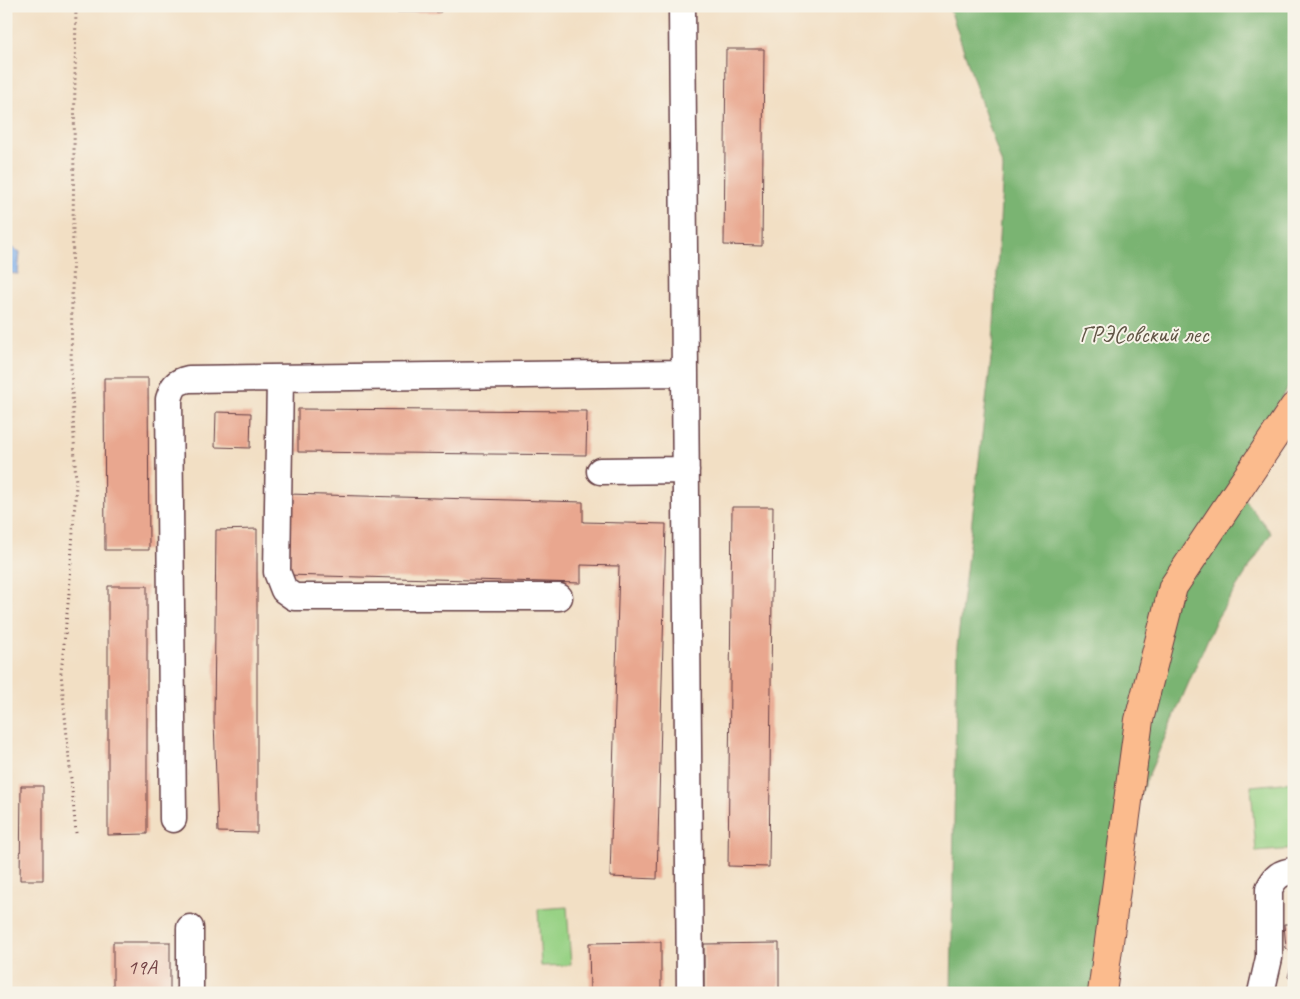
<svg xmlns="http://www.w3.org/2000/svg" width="1300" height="999" viewBox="0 0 1300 999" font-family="Caveat,sans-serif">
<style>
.green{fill:#98d285;stroke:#717858}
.forest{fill:#7ab472;stroke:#626a4e}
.water{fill:#80afea;stroke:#65678a}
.building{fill:#e9a78f}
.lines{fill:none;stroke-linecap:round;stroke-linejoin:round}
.minor-casing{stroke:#633c42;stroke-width:29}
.major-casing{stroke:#633c42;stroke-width:30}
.path{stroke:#633c42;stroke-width:3;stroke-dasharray:1 4;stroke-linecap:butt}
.minor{stroke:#fff;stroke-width:26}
.major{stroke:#fbbb8d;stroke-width:28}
.labels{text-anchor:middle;stroke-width:4;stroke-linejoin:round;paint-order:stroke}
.number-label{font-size:21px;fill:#724144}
.park-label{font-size:24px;fill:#615546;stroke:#f7f3e8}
</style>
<rect width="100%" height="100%" fill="#f7f3e8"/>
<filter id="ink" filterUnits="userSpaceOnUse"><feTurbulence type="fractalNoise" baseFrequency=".02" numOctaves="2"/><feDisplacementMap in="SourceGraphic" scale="10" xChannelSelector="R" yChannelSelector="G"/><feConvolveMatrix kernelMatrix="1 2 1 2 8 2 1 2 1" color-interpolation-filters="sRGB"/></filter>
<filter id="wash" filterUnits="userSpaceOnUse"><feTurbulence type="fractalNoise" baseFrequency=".0096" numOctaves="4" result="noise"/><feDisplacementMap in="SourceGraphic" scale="20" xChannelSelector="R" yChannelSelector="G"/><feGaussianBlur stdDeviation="1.12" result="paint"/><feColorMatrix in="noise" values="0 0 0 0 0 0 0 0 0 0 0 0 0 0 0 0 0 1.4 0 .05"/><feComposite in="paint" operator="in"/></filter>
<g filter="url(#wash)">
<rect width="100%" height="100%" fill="#f2dfc4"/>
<path class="green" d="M 1294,782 L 1294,849 L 1256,852 L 1251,786 Z
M 567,907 L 571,965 L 541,966 L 538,909 Z"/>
<path class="forest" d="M 949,6 L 1294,6 L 1294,379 L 1268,419 L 1232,484 L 1271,533 L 1216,620 L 1133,811 L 1109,993 L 951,993 L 957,647 L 993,342 L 1003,168 Z"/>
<path class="water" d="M 6,245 L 20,252 L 18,274 L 6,273 Z"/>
<g id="blocks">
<path class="building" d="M 369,6 L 441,6 L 441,12 L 369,12 Z
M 726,49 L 764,49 L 762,246 L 724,245 Z
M 104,378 L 148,378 L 149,550 L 105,550 Z
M 298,409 L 587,411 L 586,455 L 298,452 Z
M 216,412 L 251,413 L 250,448 L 215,447 Z
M 288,494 L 583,502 L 583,522 L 666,524 L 657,879 L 610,877 L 619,566 L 581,565 L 581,583 L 286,575 Z
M 732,507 L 773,507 L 769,867 L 728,866 Z
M 257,529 L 257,833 L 218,832 L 214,721 L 216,530 Z
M 108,586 L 147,586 L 147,834 L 108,835 Z
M 21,786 L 43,786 L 43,880 L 20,880 Z
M 1284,924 L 1294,924 L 1294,954 L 1286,948 Z
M 113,942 L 170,942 L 170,993 L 113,993 Z
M 661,942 L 661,993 L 590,993 L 589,943 Z
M 779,943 L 779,993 L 704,993 L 704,944 Z
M 1293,959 L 1294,959 L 1294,983 L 1288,977 Z"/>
</g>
</g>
<g filter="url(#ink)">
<use href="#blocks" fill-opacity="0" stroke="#633c42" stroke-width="1"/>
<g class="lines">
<defs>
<path id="minor" d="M 682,6 L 690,993
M 280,378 L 277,572 L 284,590 L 294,597 L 559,597
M 600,471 L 686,470
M 173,819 L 169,399 C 173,386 175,382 189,379 L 685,373
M 190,993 L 190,928
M 1261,993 L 1269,958 L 1269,889 C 1275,877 1280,872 1294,871"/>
<path id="major" d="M 1102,993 L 1139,720 L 1173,587 L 1294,407"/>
</defs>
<use href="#minor" class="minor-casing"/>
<use href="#major" class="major-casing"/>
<path class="path" d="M 1291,532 L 1294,532
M 76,833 L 61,673 L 69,594 L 76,485 L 71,369 L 76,6"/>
<use href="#minor" class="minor"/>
<use href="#major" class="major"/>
</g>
</g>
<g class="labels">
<g class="number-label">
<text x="142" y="974">19А</text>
</g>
<g class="park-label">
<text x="1144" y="342">ГРЭСовский лес</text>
</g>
</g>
<rect width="1300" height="999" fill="none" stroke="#f7f3e8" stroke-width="25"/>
</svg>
